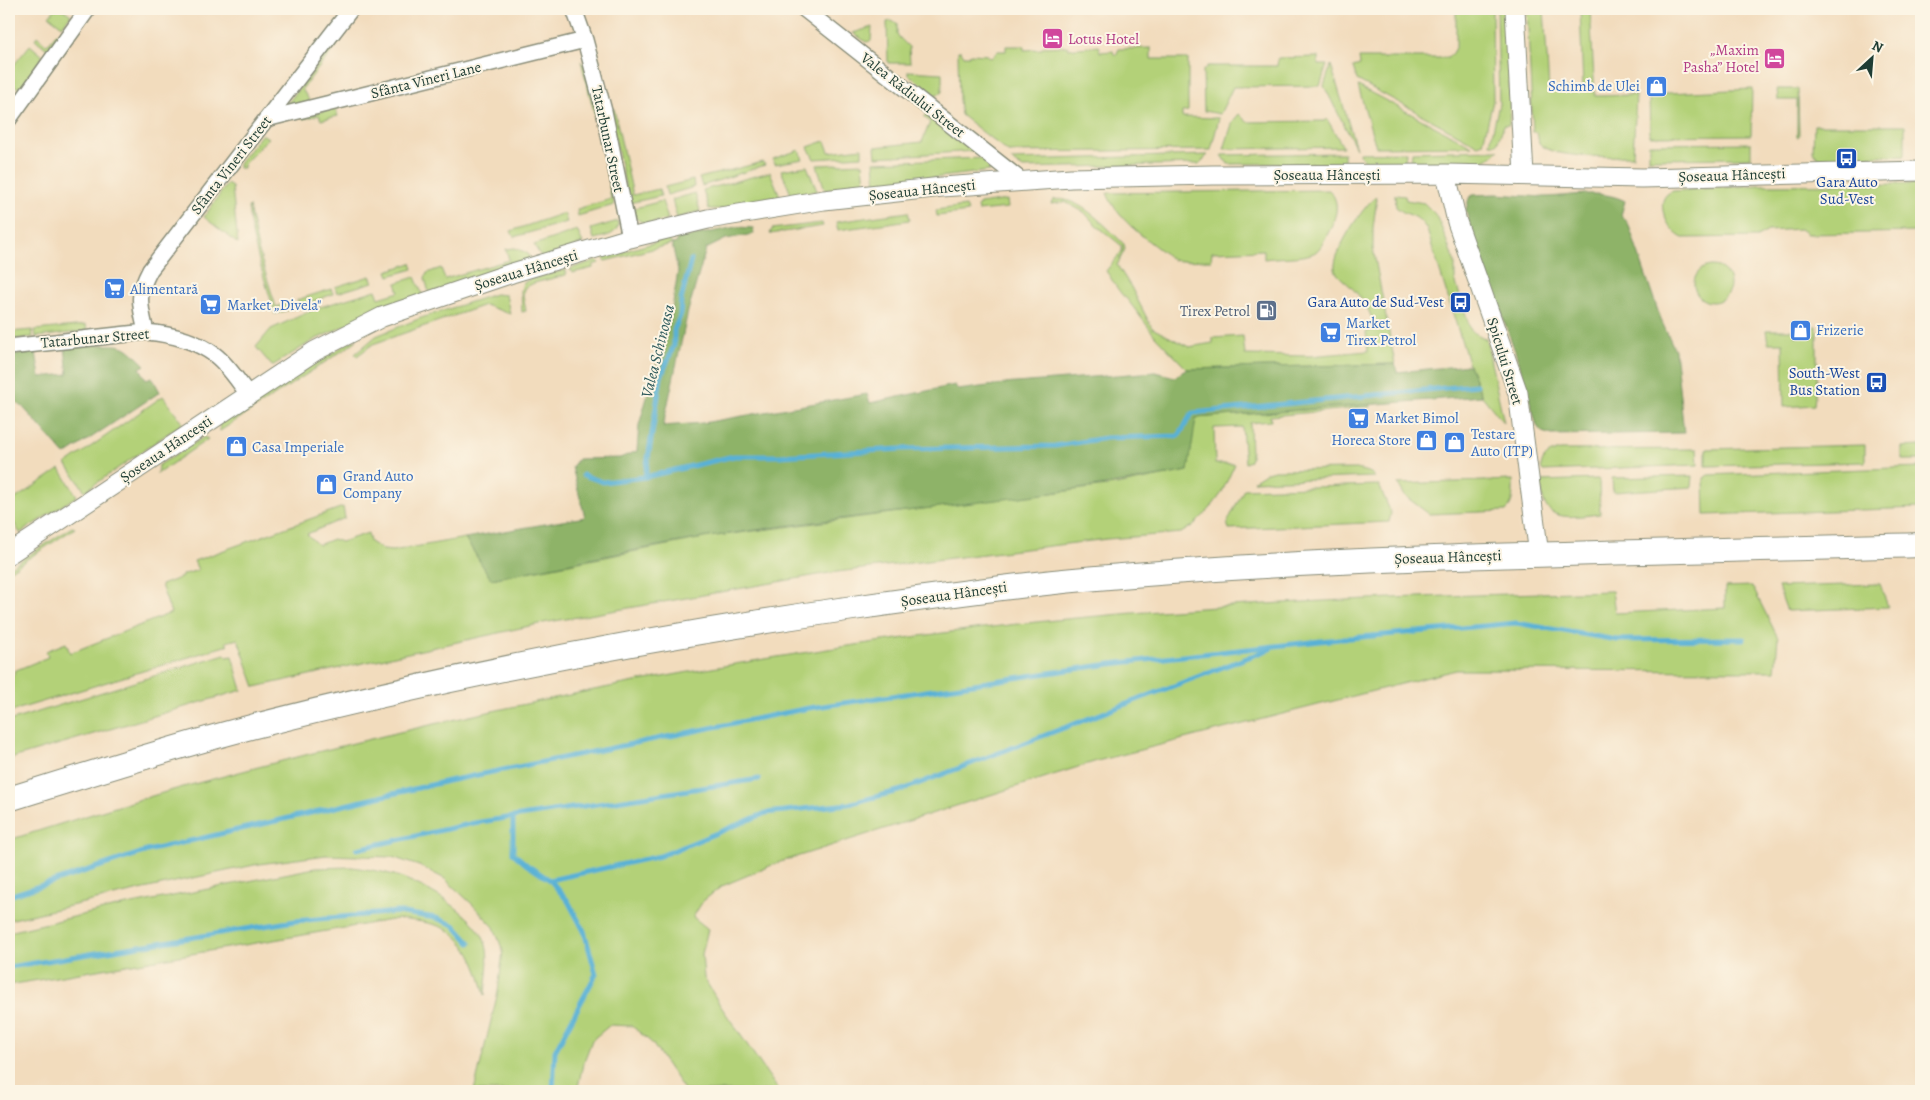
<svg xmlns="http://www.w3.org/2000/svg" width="1930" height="1100" viewBox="0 0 1930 1100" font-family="Alegreya,serif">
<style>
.green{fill:#b3d178;stroke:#698756}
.forest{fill:#8eb368;stroke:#56784e}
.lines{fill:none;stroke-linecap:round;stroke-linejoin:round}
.stream{stroke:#59b1d6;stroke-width:5}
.minor-casing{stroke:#888c78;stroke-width:18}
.tertiary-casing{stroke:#888c78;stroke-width:21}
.trunk-casing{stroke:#888c78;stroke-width:26}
.minor{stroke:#fff;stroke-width:15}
.tertiary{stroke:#fff;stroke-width:19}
.trunk{stroke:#fff;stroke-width:24}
.labels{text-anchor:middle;stroke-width:4;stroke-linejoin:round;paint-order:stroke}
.hotel-label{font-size:15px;fill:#b23c85;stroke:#fcf5e5;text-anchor:start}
.street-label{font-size:15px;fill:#1f3d34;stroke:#fcf5e5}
.shop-label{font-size:15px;fill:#366cbe;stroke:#fcf5e5;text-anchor:start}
.transit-label{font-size:15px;fill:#164399;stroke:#fcf5e5;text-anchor:end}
.service-label{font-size:15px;fill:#4e5e75;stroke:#fcf5e5;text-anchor:end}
.water-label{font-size:16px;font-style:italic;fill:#2e5a5c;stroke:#fcf5e5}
</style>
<rect width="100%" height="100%" fill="#fcf5e5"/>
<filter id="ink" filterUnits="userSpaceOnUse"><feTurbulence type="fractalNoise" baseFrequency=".02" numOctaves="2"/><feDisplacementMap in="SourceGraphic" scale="10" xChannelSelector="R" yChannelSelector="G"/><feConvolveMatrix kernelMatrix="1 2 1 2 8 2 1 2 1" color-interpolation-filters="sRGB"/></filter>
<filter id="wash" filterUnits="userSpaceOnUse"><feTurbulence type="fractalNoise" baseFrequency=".0096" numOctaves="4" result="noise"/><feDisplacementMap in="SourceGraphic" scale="20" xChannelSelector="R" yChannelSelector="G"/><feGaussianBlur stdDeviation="1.12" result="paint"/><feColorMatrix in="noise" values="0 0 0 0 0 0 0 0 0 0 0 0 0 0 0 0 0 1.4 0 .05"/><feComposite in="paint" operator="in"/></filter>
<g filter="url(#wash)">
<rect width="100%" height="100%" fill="#f2dcbd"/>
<path class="green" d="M 55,9 L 63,9 L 71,15 L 62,26 L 49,16 Z
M 1456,9 L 1492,9 L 1493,101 L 1483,143 L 1478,145 L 1357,80 L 1353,67 L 1360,65 L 1359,58 L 1448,58 L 1456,48 Z
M 1497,9 L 1506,9 L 1510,107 L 1509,125 L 1504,125 L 1497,144 L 1490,144 L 1499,104 Z
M 1527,9 L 1544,9 L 1549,90 L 1583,88 L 1580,9 L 1590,9 L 1595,96 L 1636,95 L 1633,156 C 1611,156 1554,160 1539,143 L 1537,132 L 1533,132 Z
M 892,21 L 897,24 L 897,35 L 909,47 L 910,63 L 888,63 L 887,22 Z
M 872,27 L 871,41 L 866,42 L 853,33 Z
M 57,33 L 59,35 L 48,50 L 35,39 L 37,36 L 47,45 Z
M 338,39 L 340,41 L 302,89 L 311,103 L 299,106 L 287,104 Z
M 30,45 L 43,56 L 21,87 L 18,88 L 9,82 L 9,71 Z
M 1006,46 L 1024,46 L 1024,50 L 1042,49 L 1042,47 L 1068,46 L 1068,49 L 1099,46 L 1100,52 L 1113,51 L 1114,54 L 1116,55 L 1119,49 L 1151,48 L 1151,59 L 1188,59 L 1188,111 L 1182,112 L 1182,117 L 1219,118 L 1211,150 L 1008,152 L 961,115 L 959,100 L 958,51 L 961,51 L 964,56 L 969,56 L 970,54 L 988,55 L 988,57 L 991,58 L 998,51 L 1006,51 Z
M 1318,57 L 1318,65 L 1327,65 L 1320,86 L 1233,87 L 1220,114 L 1204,111 L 1203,69 L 1207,69 L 1207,66 L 1277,66 L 1278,58 Z
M 581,61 L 585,66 L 606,149 L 614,205 L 578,216 L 577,209 L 611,199 L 603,147 Z
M 1331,65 L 1356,148 L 1324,86 Z
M 908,71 L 942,73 L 942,92 L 936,96 L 908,74 Z
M 1358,86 L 1472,146 L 1376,147 Z
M 1752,89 L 1751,135 L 1650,136 L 1649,94 Z
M 1777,89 L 1798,89 L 1799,136 L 1797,137 L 1797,100 L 1778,100 Z
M 335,108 L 338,116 L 321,120 L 319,115 L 303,119 L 302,117 Z
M 614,109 L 633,195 L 659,189 L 661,196 L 629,203 L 609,110 Z
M 927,114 L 976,151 L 876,157 L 875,147 L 922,142 L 930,122 L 924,117 Z
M 1239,114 L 1247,122 L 1325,121 L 1327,119 L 1343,147 L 1224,149 L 1233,121 Z
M 1814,125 L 1905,125 L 1905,155 L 1819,158 L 1813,151 Z
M 262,134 L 268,138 L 243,165 L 243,168 L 239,168 L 239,163 Z
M 825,141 L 829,152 L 862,148 L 862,156 L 814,159 L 808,147 Z
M 1751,143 L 1751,158 L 1649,159 L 1649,144 Z
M 799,150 L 803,159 L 775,164 L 773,159 Z
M 1499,150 L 1490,158 L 1481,162 L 1411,163 L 1412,152 Z
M 1406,152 L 1405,163 L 1366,162 L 1358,153 Z
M 1344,153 L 1344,163 L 1228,164 L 1222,155 Z
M 1208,155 L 1199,164 L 1023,168 L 1011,160 Z
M 985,158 L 990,163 L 989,171 L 876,185 L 874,162 Z
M 763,162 L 765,165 L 702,186 L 699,178 Z
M 863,163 L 865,185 L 825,190 L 817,165 Z
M 807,166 L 817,191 L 791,194 L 781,170 Z
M 770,172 L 780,196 L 721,209 L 709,209 L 703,190 Z
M 693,180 L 694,187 L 667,195 L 665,187 Z
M 227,184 L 232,187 L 238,244 L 204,217 Z
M 1921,184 L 1921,232 L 1807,234 L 1800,229 L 1768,231 L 1757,237 L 1683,238 C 1668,232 1651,198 1673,191 L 1758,185 Z
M 1329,190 C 1343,204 1334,222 1326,237 C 1322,244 1319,252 1311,254 C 1299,258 1278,257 1264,259 L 1264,250 L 1212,252 L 1211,260 L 1178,261 L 1173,260 C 1150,241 1118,222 1107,193 Z
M 695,193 L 700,211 L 677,218 L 672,200 Z
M 1395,195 L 1405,196 L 1406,200 L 1424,203 L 1435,214 L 1440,224 L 1455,263 L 1455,280 L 1471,331 L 1486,339 L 1504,423 L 1482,396 L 1469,365 L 1427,230 C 1416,211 1408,218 1396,207 Z
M 1377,196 L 1373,228 L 1373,248 L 1395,364 L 1187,369 L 1155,336 L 1127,299 C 1120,295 1112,279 1106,271 L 1122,251 L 1122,246 L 1096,225 L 1084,212 L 1065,202 L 1051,204 L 1053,200 C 1078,194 1107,228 1124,244 L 1125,249 L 1117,265 L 1131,287 L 1152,328 L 1189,347 L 1213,343 L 1213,338 L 1243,336 L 1245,355 L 1310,356 L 1368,351 L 1366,332 L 1375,329 C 1371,311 1363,299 1350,286 C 1346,282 1339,277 1336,272 C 1328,258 1364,204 1377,196 Z
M 1007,200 L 1008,208 L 978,211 L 977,207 L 980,204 Z
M 662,201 L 668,219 C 653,223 637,228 631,209 Z
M 249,206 L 258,249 L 276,307 L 290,302 L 292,309 L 275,314 C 265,279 252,245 248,208 Z
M 966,206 L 968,212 L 937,216 L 936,210 Z
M 908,212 L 910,220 L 838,230 L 836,222 Z
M 564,213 L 567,222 L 514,237 L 511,231 Z
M 618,221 C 619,235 606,236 594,239 L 591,229 Z
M 822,223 L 823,226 L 770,234 L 772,229 Z
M 577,230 L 583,243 L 542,258 L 534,245 Z
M 667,239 L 672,244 L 605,261 L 604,257 Z
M 515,248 L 527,253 L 532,262 L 429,293 L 425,278 L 427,273 L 441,268 L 445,279 L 509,260 L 506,249 Z
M 597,260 L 599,263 L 593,265 L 593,268 L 572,273 L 570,269 Z
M 411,263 L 413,269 L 389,276 L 387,271 Z
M1694 284a18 18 0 1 1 36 0a18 18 0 1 1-36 0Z
M 566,270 L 566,275 L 534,283 L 524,288 L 523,296 L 526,311 L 522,312 L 521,290 L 523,283 L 531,279 Z
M 370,276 L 373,282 L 337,293 L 335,287 Z
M 415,277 L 423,296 L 373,313 L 314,340 L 272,366 L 256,347 L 271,329 L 317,308 L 376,290 L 379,298 L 399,292 L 396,283 Z
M 331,289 L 333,294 L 301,306 L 297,300 Z
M 495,294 L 506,295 L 510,314 L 485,305 L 373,344 L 357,356 L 355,354 L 376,336 L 421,318 Z
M 86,325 L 87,331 L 36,337 L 35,330 Z
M 1817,326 L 1817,377 L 1814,405 L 1784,407 L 1783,343 L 1768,343 L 1766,330 L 1795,330 L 1795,336 L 1806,336 L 1806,327 Z
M 32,330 L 33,337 L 9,340 L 9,332 Z
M 357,340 L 348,347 L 220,431 L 219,424 L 351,341 Z
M 163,396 L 183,423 L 85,491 L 66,464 Z
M 1371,405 L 1371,407 L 1270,416 L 1271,421 L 1250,423 L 1251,457 L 1250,461 L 1245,463 L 1242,427 L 1214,428 L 1215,464 L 1235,464 L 1221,494 L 1209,510 L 1194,525 L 1181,533 L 1107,539 L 829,573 L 543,623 L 255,687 L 238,639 L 226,642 L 228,645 L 9,712 L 9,677 L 15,674 L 14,671 L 48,657 L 46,651 L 66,643 L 70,653 L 171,613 L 161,585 L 182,577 L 182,575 L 198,570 L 194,561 L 343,507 L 345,518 L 307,534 L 318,545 L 333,539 L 341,542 L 368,533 L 370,542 L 383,550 L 392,551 L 465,538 L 491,579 L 709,537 L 960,504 L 1116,485 L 1188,471 L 1195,418 Z
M 204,437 L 208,439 L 157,474 L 159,465 Z
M 1865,445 L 1865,462 L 1706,466 L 1706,449 Z
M 1921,446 L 1921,460 L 1902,460 L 1902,447 Z
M 1697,449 L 1698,465 L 1543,471 L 1541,468 C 1542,456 1550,453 1560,450 Z
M 1921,467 L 1921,508 L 1705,515 L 1704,478 L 1708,475 Z
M 60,469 L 77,496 L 20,533 L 9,515 L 9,503 Z
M 1357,469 L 1371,473 L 1375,477 L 1253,481 L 1267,472 L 1274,470 Z
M 1693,476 L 1692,487 L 1613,492 L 1612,478 Z
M 1599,479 L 1600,514 C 1584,515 1553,523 1545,504 C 1542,497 1542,488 1541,481 Z
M 1513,480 C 1513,492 1514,503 1506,511 L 1429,514 L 1405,496 L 1398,484 Z
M 1379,485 L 1391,513 L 1389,522 L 1229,529 L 1227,523 L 1244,489 Z
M 72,527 L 75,528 L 9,571 L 9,568 Z
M 1880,584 L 1888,607 L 1787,611 L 1778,587 Z
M 1752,586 L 1778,638 L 1775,671 L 1456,670 L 1097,761 L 777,863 L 722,886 L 703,901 L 693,917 L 708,929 L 702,954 L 704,978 L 720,1005 L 779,1091 L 685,1091 L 652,1043 L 632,1026 L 610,1025 L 592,1040 L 583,1064 L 577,1091 L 474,1091 L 498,992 L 503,951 L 494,927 L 472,904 L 445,879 L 422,867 L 392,857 L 326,855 L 259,864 L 179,881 L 9,920 L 9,840 C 77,819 144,797 213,779 C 463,712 718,660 975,629 C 1187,603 1400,597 1612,591 L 1615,613 L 1725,608 L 1725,587 Z
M 225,654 L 227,657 L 232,656 L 242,690 L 9,759 L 9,721 Z
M 352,867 C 366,869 380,871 394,875 C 422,884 478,914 486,945 C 490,958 486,981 485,995 C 477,963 465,930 428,923 C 418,921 408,920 397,919 L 9,985 L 9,932 L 112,908 L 315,868 Z"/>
<path class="forest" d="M 1496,194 C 1511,195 1527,196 1543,197 C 1569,197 1600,188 1625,201 L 1621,215 L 1628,223 L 1661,320 L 1675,350 L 1684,433 L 1551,435 L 1542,432 L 1537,426 L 1518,359 L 1470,227 L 1466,210 L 1469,198 L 1473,195 Z
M 736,227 L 753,228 L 754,234 L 726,239 L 706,249 L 688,311 L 663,426 L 703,423 L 867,394 L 870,403 L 955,385 L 958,390 L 1003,384 L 1155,372 L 1175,377 L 1187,369 L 1395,364 L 1397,372 L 1469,365 L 1482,396 L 1196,418 L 1188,471 C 1030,501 868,512 709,537 C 636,549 563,565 491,579 L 465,538 L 585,517 L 572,467 L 578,459 L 620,458 L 637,451 L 639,425 L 671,315 L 678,271 L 672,244 L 677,243 L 676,239 Z
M 94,345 C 125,345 122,342 145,365 L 140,368 L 146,379 L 152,377 L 160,392 L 65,455 L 22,406 L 20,406 L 9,395 L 9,355 L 36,352 L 40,377 L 68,374 L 65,348 Z"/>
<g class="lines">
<path class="stream" d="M 583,475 L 603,482 L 645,477 L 734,456 L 780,456 L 901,449 L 1055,446 L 1106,438 L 1178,436 C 1185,429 1186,420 1193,413 L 1476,385
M 645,477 L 661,377 L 674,345 L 674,330 L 680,316 L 681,300 L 691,260
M 513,817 L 513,853 L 527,865 L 550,880 L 568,901 L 584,931 L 596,974 L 555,1051 L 553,1091
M 357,849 L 474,823 L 759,779
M 550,880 L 660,856 L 766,813 L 848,804 L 902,790 L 1270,649
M 9,896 L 147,851 L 448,781 L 809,708 L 1110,664 L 1339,639 L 1516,623 L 1617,640 L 1744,639
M 9,967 L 295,921 L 397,912 L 436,918 L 454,925 L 470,943"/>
</g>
</g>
<g filter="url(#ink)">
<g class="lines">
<defs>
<path id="minor" d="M 574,9 L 585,40 L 604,111 L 630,238
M 804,9 L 1022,181
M 9,119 L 88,9
M 266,119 L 585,40
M 146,332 C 140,304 136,296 150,270 L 351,9
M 9,347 L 146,332 C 170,334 195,340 215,355 C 228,365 238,381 248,394"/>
<path id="tertiary" d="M 1515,9 L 1524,175
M 1446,174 L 1457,222 L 1518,393 L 1539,555
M 9,554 L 315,351 L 382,317 L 512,273 L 630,238 L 708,219 L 824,200 L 942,187 L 1071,178 L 1213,175 L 1446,174 L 1642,178 L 1921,171"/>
<path id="trunk" d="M 9,799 C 89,774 170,748 251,727 C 449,676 651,637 853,608 C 930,597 1007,586 1085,579 C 1363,554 1642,553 1921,545"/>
</defs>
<use href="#minor" class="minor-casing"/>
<use href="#tertiary" class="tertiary-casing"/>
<use href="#trunk" class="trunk-casing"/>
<use href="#minor" class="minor"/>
<use href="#tertiary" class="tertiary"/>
<use href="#trunk" class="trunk"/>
</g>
</g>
<defs>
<symbol id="hotel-square" viewBox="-11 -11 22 22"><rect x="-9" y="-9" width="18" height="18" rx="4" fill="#d1479c" stroke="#fcf5e5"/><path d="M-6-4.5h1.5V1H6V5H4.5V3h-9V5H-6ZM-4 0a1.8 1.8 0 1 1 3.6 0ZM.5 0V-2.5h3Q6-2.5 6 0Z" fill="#fff"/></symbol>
<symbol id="shop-square" viewBox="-11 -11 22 22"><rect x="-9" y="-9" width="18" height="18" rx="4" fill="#3f7fe0" stroke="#fcf5e5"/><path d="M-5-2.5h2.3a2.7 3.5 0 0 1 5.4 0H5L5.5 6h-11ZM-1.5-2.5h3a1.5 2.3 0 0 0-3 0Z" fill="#fff"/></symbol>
<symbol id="bus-square" viewBox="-11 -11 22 22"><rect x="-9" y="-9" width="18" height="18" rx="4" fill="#1a4fb4" stroke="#fcf5e5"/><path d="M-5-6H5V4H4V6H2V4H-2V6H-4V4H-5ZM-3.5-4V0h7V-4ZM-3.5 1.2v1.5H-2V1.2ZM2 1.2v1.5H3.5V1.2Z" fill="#fff"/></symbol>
<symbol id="supermarket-square" viewBox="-11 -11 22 22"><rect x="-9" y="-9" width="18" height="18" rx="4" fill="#3f7fe0" stroke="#fcf5e5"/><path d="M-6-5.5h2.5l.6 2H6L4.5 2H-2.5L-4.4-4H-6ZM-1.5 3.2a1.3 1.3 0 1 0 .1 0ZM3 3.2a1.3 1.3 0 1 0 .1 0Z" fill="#fff"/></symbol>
<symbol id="fuel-square" viewBox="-11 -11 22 22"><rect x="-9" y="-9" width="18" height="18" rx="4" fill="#5c6f8a" stroke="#fcf5e5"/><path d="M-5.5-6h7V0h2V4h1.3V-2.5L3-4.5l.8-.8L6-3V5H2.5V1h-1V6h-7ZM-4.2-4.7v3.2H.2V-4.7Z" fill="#fff"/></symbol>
</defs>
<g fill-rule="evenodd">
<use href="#hotel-square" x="1040" y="26" width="25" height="25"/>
<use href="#hotel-square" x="1762" y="46" width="25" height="25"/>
<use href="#shop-square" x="1644" y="74" width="25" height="25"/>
<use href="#bus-square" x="1834" y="146" width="25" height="25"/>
<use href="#supermarket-square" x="102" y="276" width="25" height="25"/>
<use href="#bus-square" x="1448" y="290" width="25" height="25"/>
<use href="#supermarket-square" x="198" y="292" width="25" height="25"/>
<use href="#fuel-square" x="1254" y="298" width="25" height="25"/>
<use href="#shop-square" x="1788" y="318" width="25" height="25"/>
<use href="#supermarket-square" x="1318" y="320" width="25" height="25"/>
<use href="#bus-square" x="1864" y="370" width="25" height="25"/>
<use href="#supermarket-square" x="1346" y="406" width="25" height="25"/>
<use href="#shop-square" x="1414" y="428" width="25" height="25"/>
<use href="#shop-square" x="1442" y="430" width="25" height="25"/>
<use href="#shop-square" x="224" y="434" width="25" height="25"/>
<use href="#shop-square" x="314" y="472" width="25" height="25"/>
</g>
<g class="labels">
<g class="hotel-label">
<text x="1068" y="44">Lotus Hotel</text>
<text x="1759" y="55" text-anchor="end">„Maxim<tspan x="1759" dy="17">Pasha” Hotel</tspan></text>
</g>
<g class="street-label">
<text transform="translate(426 80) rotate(-14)" y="5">Sfânta Vineri Lane</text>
<text transform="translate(913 95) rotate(38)" y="5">Valea Rădiului Street</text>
<text transform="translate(608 139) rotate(78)" y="5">Tatarbunar Street</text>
<text transform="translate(231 165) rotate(-52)" y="5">Sfânta Vineri Street</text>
<text x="1327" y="180">Șoseaua Hâncești</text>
<text transform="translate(1732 175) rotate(-2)" y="5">Șoseaua Hâncești</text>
<text transform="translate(922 190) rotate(-6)" y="5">Șoseaua Hâncești</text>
<text transform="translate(526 270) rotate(-17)" y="5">Șoseaua Hâncești</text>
<text transform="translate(95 338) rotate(-5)" y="5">Tatarbunar Street</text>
<text transform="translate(1505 361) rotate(73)" y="5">Spicului Street</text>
<text transform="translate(166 449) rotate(-34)" y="5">Șoseaua Hâncești</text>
<text transform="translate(1448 557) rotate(-2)" y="5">Șoseaua Hâncești</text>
<text transform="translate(954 594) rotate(-8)" y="5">Șoseaua Hâncești</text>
</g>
<g class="shop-label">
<text x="1640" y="91" text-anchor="end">Schimb de Ulei</text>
<text x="130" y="294">Alimentară</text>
<text x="227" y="310">Market „Divela"</text>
<text x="1346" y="328">Market<tspan x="1346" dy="17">Tirex Petrol</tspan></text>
<text x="1816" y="335">Frizerie</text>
<text x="1375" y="423">Market Bimol</text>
<text x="1471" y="439">Testare<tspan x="1471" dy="17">Auto (ITP)</tspan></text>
<text x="1411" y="445" text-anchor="end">Horeca Store</text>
<text x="252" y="452">Casa Imperiale</text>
<text x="343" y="481">Grand Auto<tspan x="343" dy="17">Company</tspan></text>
</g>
<g class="transit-label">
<text x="1847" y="187" text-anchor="middle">Gara Auto<tspan x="1847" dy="17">Sud-Vest</tspan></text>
<text x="1444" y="307">Gara Auto de Sud-Vest</text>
<text x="1860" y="378">South-West<tspan x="1860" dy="17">Bus Station</tspan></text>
</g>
<g class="service-label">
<text x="1250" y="316">Tirex Petrol</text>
</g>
<g class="water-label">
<text transform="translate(657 351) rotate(-76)" y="6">Valea Schinoasa</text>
</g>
</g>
<rect width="1930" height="1100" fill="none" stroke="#fcf5e5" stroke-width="30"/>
<g transform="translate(1872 58) rotate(26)" stroke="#fcf5e5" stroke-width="4" paint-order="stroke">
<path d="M0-4L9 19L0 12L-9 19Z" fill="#1f3d34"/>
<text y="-8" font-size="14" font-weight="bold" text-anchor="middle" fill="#1f3d34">N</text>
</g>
</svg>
